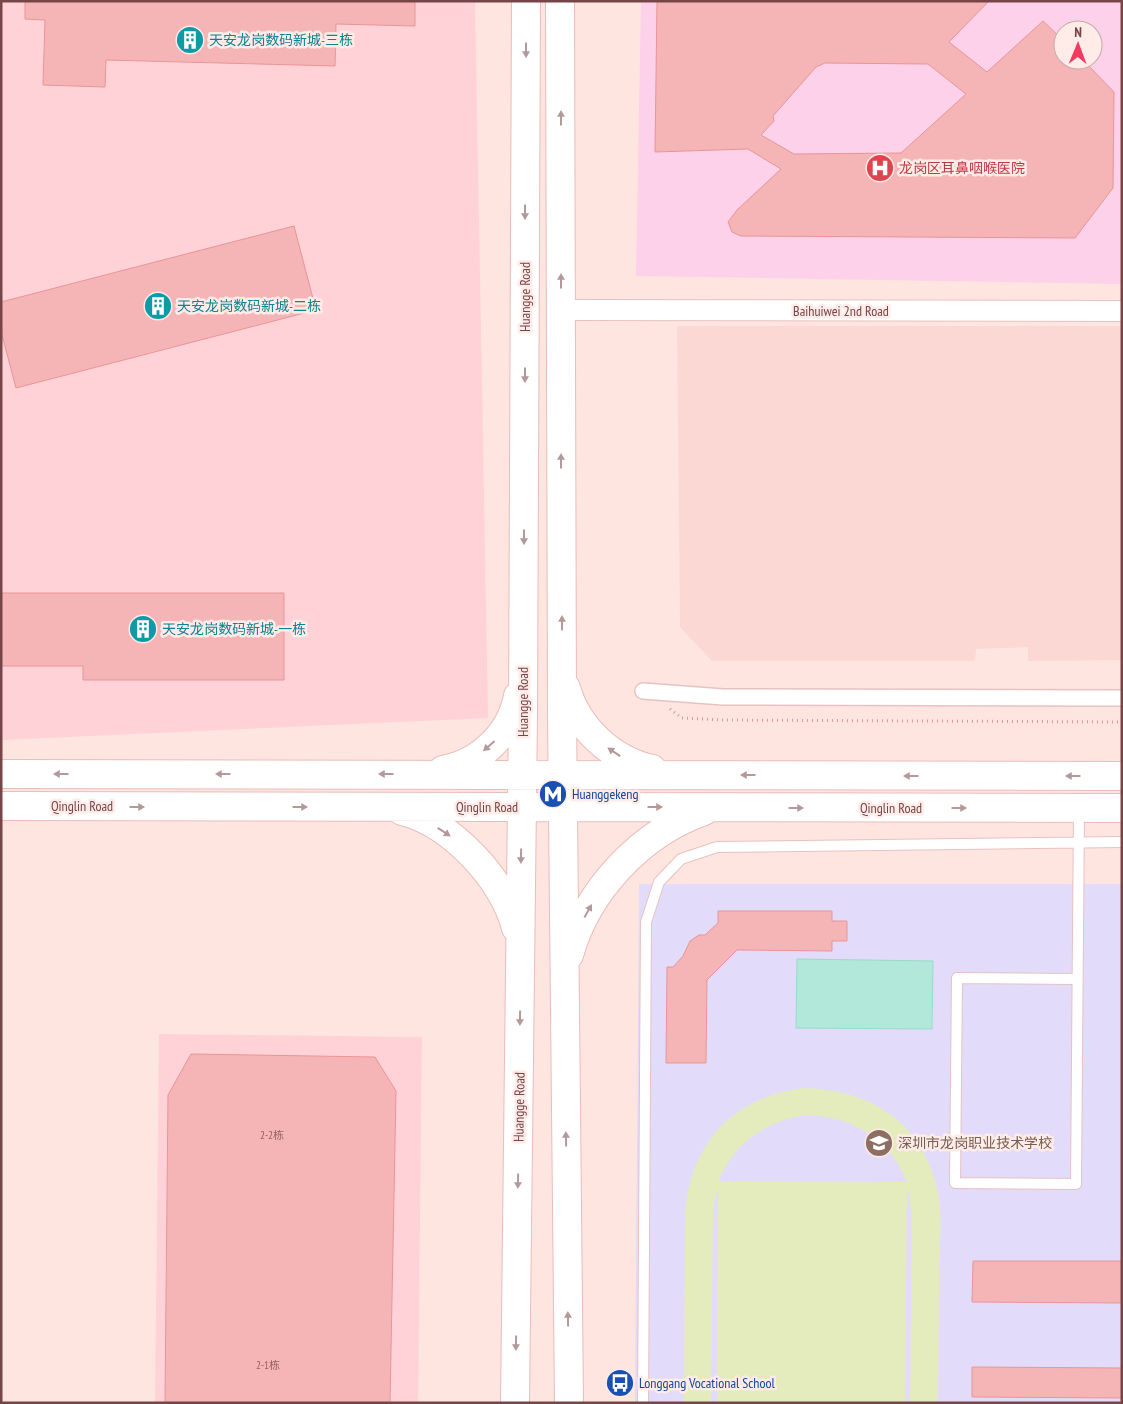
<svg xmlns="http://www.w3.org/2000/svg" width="1123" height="1404" viewBox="0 0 1123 1404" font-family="'PT Sans Narrow','Noto Sans SC',sans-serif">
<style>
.residential{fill:#fbd8d3}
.commercial{fill:#ffd2d8}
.education{fill:#e2dcfa}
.medical{fill:#fdd1e9;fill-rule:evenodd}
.green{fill:#e4ecbd;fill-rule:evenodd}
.water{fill:#b2e8d9;stroke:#98dbc9}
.building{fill:#f5b5b6;stroke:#e99497;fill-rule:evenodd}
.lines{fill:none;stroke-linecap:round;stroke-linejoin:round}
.service-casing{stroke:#e7c2c0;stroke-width:12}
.pedestrian-casing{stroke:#e7c2c0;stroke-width:18}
.minor-casing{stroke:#e7c2c0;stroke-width:22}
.secondary-casing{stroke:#eabcba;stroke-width:30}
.path{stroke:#da989a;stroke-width:3;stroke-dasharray:1 4;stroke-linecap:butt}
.service{stroke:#fff;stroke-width:10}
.pedestrian{stroke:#fff;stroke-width:15}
.minor{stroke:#fff;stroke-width:20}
.secondary{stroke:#fff;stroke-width:28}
.oneway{fill:#b4999a}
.labels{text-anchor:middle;stroke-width:5;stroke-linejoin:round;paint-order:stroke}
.number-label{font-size:11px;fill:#966164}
.culture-label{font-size:14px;fill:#0d838f;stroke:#ffebe7;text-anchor:start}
.health-label{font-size:14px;fill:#be3a42;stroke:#ffebe7;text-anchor:start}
.street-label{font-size:14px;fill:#764548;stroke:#ffebe7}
.transit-label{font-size:14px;fill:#164399;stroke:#ffebe7;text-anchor:start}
.education-label{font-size:14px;fill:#785e54;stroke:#ffebe7;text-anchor:start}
</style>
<rect width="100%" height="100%" fill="#fee5df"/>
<path class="residential" d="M 677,326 L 1122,326 L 1122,660 L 1028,661 L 1028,647 L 976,649 L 975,661 L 712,661 L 680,627 Z"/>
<path class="commercial" d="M 1,1 L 475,1 L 488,718 L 1,740 Z
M 159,1034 L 422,1037 L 418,1403 L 155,1403 Z"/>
<path class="education" d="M 639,884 L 1122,884 L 1122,1403 L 635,1403 Z"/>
<path class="medical" d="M 641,1 L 1122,1 L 1122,284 L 636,276 ZM 1063,30 L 1093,30 L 1093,60 L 1063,60 Z"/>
<path class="green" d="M 803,1088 C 871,1089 924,1123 938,1193 C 943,1221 939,1252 939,1281 C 939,1321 938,1362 938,1403 L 910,1403 L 912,1215 L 907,1185 L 905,1403 L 717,1403 L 718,1184 L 713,1213 L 711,1403 L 684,1403 L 685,1212 C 692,1141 733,1098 803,1088 ZM 805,1115 C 851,1116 890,1138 907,1182 L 719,1181 C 734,1142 765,1122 805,1115 Z"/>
<path class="water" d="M 797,959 L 933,961 L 932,1029 L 796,1028 Z"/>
<path class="building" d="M 25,1 L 415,1 L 415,26 L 336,24 L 335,66 L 106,60 L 105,87 L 43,85 L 45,20 L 25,19 Z
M 657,1 L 989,1 L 949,42 L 987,72 L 1043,21 L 1063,40 L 1063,60 L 1083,60 L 1114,92 L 1113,188 L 1075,238 L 741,236 L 732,232 L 728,222 L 737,210 L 781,169 L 748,149 L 655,152 ZM 825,63 L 928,64 L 966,94 L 901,153 L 794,154 L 761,135 L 774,121 L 773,116 L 816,67 Z
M 294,226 L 316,310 L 16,388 L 1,331 L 1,302 Z
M 1,593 L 284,593 L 284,680 L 83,680 L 83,666 L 1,666 Z
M 718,911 L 832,911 L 832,921 L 847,921 L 847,941 L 832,941 L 832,951 L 737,950 L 707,980 L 706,1063 L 666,1063 L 667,967 L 673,967 L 683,956 L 690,941 L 699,935 L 705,935 L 718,923 Z
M 191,1054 L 375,1057 L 396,1091 L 390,1403 L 165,1403 L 168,1095 Z
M 973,1261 L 1122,1261 L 1122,1303 L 972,1302 Z
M 972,1367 L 1122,1368 L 1122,1398 L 972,1397 Z"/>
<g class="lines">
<defs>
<path id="service" d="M 1077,979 L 957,978 L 955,1183 L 1076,1184 L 1079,809
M 643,1403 L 646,922 L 659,882 L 681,859 L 717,847 L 1122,842"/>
<path id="pedestrian" d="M 643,691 L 723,697 L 1122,698"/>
<path id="minor" d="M 561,310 L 1122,311"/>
<path id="secondary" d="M 560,1 L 562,714 L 569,1403
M 566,688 C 577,728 612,760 652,769
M 443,770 C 481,763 511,733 518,696
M 1,774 L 1122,776
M 1,806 L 1122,808
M 402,811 C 451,823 504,879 516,928
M 569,955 C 587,890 641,833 704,811
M 515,1403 L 523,715 L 526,1"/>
</defs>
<use href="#service" class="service-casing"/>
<use href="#pedestrian" class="pedestrian-casing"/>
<use href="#minor" class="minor-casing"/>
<use href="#secondary" class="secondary-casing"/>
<path class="path" d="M 670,709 L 682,718 L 721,720 L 1122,722"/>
<use href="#service" class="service"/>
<use href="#pedestrian" class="pedestrian"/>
<use href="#minor" class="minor"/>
<use href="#secondary" class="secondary"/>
</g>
<defs><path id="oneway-solid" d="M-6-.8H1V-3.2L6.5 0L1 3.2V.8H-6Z" transform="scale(1.25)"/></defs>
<g class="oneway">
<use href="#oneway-solid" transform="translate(526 50) rotate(90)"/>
<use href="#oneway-solid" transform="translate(561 118) rotate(-90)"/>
<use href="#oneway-solid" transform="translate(525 212) rotate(90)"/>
<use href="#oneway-solid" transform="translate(561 281) rotate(-90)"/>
<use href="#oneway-solid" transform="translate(525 375) rotate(90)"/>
<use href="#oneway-solid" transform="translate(561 461) rotate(-90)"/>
<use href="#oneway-solid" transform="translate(524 537) rotate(90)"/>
<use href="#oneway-solid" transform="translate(562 623) rotate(-90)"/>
<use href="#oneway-solid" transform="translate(489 746) rotate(139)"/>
<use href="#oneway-solid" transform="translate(614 752) rotate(-146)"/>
<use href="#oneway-solid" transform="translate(61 774) rotate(-180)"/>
<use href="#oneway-solid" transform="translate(223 774) rotate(-180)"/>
<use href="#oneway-solid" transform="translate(386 774) rotate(-180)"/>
<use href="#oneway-solid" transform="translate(748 775) rotate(-180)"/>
<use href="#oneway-solid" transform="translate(911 776) rotate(-180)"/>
<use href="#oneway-solid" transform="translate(1073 776) rotate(-180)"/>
<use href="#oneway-solid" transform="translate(137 807)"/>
<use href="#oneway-solid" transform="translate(300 807)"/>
<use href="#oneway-solid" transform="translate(655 807)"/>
<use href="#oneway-solid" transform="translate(796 808)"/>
<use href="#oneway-solid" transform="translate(959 808)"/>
<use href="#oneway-solid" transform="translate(444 832) rotate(33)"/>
<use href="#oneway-solid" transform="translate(521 856) rotate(91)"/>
<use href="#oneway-solid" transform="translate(588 911) rotate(-61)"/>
<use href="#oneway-solid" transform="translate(520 1018) rotate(91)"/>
<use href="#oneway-solid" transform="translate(566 1139) rotate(-91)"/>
<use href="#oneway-solid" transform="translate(518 1181) rotate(91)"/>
<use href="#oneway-solid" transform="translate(568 1319) rotate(-91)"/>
<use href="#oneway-solid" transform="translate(516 1343) rotate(91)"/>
</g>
<defs>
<symbol id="building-disc" viewBox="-11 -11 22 22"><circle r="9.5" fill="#0f9aa8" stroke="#ffebe7"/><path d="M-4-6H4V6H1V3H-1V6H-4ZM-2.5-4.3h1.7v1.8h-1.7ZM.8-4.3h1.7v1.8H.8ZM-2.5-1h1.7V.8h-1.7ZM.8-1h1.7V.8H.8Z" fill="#fff"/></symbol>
<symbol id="hospital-disc" viewBox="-11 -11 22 22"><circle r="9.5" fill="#e0444e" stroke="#ffebe7"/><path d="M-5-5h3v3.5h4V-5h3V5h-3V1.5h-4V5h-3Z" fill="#fff"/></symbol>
<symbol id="metro-disc" viewBox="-11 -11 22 22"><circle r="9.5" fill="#1a4fb4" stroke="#ffebe7"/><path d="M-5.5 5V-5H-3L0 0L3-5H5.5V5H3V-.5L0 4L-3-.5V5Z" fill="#fff"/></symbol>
<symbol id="school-disc" viewBox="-11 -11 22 22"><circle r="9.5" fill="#8d6e63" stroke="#ffebe7"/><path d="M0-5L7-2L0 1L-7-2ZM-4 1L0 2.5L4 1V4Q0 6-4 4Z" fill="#fff"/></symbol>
<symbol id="bus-disc" viewBox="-11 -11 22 22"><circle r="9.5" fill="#1a4fb4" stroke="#ffebe7"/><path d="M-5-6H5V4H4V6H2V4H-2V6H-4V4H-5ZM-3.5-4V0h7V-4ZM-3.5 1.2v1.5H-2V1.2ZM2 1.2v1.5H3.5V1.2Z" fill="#fff"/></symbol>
</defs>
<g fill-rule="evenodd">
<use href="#building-disc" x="174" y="24" width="32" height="32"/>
<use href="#hospital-disc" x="864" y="152" width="32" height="32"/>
<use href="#building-disc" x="142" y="290" width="32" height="32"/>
<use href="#building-disc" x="127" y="613" width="32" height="32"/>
<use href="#metro-disc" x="537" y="778" width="32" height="32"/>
<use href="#school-disc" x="863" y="1127" width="32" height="32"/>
<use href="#bus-disc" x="604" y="1367" width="32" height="32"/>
</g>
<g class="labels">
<g class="number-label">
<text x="272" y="1139">2-2栋</text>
<text x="268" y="1369">2-1栋</text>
</g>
<g class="culture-label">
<text x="209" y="45">天安龙岗数码新城-三栋</text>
<text x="177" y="311">天安龙岗数码新城-二栋</text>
<text x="162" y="634">天安龙岗数码新城-一栋</text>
</g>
<g class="health-label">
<text x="899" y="173">龙岗区耳鼻咽喉医院</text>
</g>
<g class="street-label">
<text transform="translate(525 297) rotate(-90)" y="5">Huangge Road</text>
<text x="841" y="316">Baihuiwei 2nd Road</text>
<text transform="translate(523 702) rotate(-90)" y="5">Huangge Road</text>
<text x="82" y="811">Qinglin Road</text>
<text x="487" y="812">Qinglin Road</text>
<text x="891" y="813">Qinglin Road</text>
<text transform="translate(519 1107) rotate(-89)" y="5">Huangge Road</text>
</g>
<g class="transit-label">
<text x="572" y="799">Huanggekeng</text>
<text x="639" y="1388">Longgang Vocational School</text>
</g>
<g class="education-label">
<text x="898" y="1148">深圳市龙岗职业技术学校</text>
</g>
</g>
<rect width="1123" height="1404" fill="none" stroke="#764548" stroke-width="5"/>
<g transform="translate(1078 45) rotate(1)"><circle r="24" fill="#ffebe7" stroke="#c8a9a7"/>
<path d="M0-4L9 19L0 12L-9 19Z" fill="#f23a5f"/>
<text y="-8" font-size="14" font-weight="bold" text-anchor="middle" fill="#764548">N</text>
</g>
</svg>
